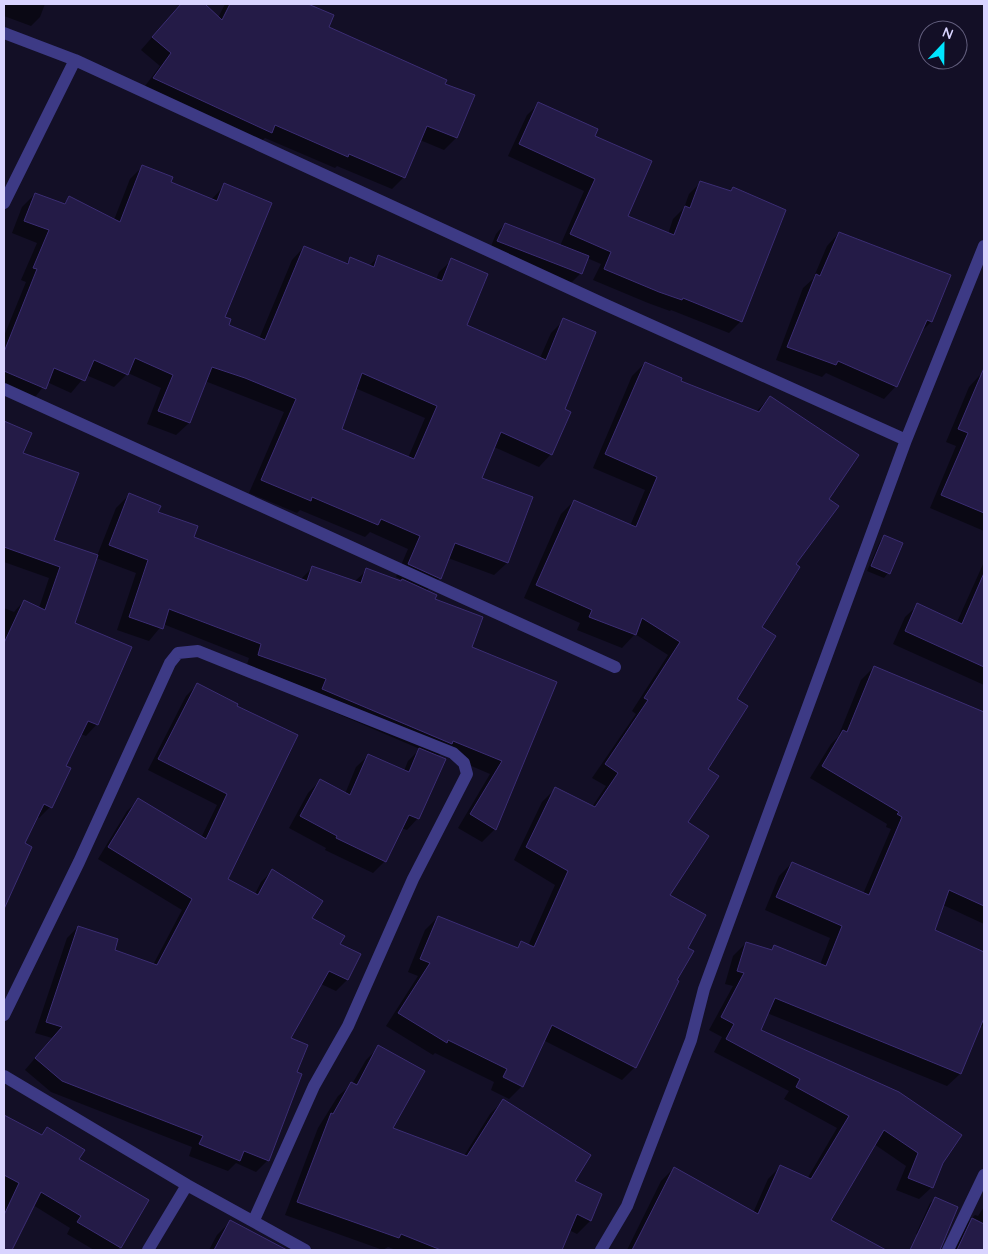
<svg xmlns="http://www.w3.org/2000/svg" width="988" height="1254" viewBox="0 0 988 1254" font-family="Quicksand,sans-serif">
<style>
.shadow{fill:#0007;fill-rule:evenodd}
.building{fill:#241b47;stroke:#3b2d73;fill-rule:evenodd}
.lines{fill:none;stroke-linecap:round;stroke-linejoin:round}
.minor{stroke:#3d3a85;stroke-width:12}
</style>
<rect width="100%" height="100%" fill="#130f26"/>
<path class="shadow" d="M 4,4 L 45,4 L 40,17 L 31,26 L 4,16 Z
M 181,4 L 203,4 L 218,18 L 225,4 L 305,4 L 332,16 L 327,27 L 444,84 L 473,96 L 456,138 L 444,150 L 420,140 L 404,177 L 392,189 L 337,166 L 335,168 L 265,138 L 259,144 L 142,90 L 160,66 L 141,50 Z
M 539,104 L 593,137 L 626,217 L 668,234 L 673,219 L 684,208 L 689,194 L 701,182 L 741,321 L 729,333 L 671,310 L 670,311 L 648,303 L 593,280 L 601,264 L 587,258 L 581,273 L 571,283 L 489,251 L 496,234 L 505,224 L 560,246 L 584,191 L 508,156 L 527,115 Z
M 142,167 L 169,183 L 211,200 L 225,185 L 223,317 L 227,326 L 259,339 L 292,260 L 304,247 L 345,264 L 351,259 L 369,266 L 379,256 L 436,280 L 439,272 L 452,260 L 465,326 L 540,358 L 551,333 L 564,320 L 563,410 L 551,454 L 539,467 L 494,447 L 481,479 L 531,497 L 507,563 L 494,575 L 448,558 L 440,578 L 426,591 L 470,647 L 556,683 L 495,829 L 482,842 L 458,828 L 490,774 L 441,753 L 437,757 L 418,818 L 407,830 L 401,828 L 385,861 L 373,873 L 325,850 L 326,848 L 289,828 L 308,793 L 320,781 L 345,794 L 356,767 L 368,756 L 404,771 L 408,761 L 420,749 L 310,702 L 246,668 L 249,658 L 163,624 L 149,641 L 117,630 L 136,573 L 96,558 L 73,624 L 97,724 L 86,736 L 81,734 L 64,766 L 50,807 L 39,818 L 37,817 L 24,844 L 4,899 L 4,608 L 14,612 L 24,601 L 39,608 L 49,578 L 4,562 L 4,422 L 30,434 L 21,453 L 53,541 L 97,556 L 116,508 L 129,495 L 192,538 L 300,580 L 313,567 L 354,582 L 367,570 L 400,582 L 403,580 L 396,577 L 408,549 L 370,532 L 365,537 L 300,510 L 297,513 L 249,493 L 284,412 L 205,381 L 189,423 L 176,435 L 147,424 L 161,388 L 128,373 L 114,387 L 86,375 L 71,393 L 47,382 L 32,401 L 4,389 L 4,336 L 26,282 L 21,280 L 37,243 L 12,233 L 22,207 L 35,194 L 62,205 L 69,198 L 114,220 L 130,179 ZM 355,388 L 425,418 L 408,458 L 340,430 Z
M 839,233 L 931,322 L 921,332 L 896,386 L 884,399 L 826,373 L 822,377 L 776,360 L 803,288 L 813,279 L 827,246 Z
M 645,363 L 679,382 L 756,412 L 770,397 L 827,499 L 760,627 L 736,699 L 686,823 L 668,896 L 686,948 L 675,981 L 635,1067 L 622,1080 L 543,1040 L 522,1086 L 509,1099 L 491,1090 L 494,1082 L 435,1053 L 433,1055 L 386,1026 L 418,976 L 408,972 L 425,930 L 438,917 L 516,949 L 521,943 L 528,946 L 555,885 L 514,860 L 542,802 L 555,789 L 592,807 L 606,786 L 592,778 L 636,714 L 632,711 L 668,655 L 635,634 L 622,648 L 577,630 L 580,623 L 524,598 L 561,514 L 574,501 L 630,526 L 645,490 L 593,468 L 632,376 Z
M 981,374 L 984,376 L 984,531 L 930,508 L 956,446 L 946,442 L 969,387 Z
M 884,537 L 888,573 L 884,578 L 867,571 L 880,541 Z
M 984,562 L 984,685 L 893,644 L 905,617 L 918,605 L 957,622 Z
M 874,667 L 984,713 L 984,748 L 974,773 L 984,777 L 984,847 L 978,863 L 984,866 L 984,924 L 943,905 L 933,931 L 984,953 L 984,1027 L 980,1025 L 960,1074 L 947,1086 L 767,1013 L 759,1031 L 942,1162 L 932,1187 L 919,1199 L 896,1190 L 906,1166 L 874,1144 L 830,1220 L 883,1250 L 627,1250 L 661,1181 L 674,1168 L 753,1213 L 768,1179 L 780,1167 L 807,1179 L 837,1128 L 784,1099 L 789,1091 L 714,1052 L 722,1037 L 709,1030 L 733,986 L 725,984 L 733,956 L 746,943 L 770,951 L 774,947 L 820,965 L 830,938 L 765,910 L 779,876 L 792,863 L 863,894 L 891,829 L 886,827 L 887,824 L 810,778 L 831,744 L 838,737 L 861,680 Z
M 197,685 L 236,705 L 226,880 L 255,894 L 261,882 L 272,871 L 311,918 L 338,944 L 359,954 L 347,980 L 336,991 L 321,984 L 289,1039 L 295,1073 L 268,1160 L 256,1172 L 236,1163 L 228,1171 L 189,1156 L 192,1147 L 51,1092 L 25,1070 L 52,1038 L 35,1033 L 67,938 L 78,927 L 113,951 L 153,965 L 182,910 L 98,859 L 127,811 L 139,800 L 201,838 L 217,805 L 148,770 L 186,696 Z
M 379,1047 L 391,1129 L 464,1156 L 490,1114 L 503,1101 L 573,1181 L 600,1195 L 590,1221 L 577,1234 L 569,1230 L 561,1250 L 396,1250 L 388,1247 L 383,1250 L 285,1215 L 318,1128 L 338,1096 L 352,1084 L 366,1060 Z
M 4,1116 L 40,1136 L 47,1129 L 78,1159 L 120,1247 L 117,1250 L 94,1250 L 67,1234 L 70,1228 L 33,1205 L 4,1249 Z
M 935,1199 L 958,1208 L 943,1239 L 938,1244 L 916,1234 L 930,1203 Z
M 984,1207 L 984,1250 L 951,1250 L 963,1227 L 975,1215 L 978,1216 Z
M 230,1222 L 284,1250 L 209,1250 L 217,1235 Z"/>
<path class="building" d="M 181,4 L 205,4 L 222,20 L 230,4 L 308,4 L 334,15 L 329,27 L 447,80 L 445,84 L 475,95 L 457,138 L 427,126 L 405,178 L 349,154 L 348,157 L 275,125 L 272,133 L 153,78 L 171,53 L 152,37 Z
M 538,102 L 598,129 L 595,136 L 652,161 L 628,216 L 674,235 L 685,206 L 690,208 L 700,181 L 731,191 L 733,187 L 786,210 L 742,322 L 683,298 L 682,300 L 659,292 L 604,269 L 611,252 L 570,234 L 595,179 L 519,144 Z
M 142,165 L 173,177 L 171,182 L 217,201 L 224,183 L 272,203 L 225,317 L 231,319 L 229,325 L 265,340 L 304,246 L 348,264 L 350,257 L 374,267 L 378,255 L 442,281 L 451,258 L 488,274 L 467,325 L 546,360 L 563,318 L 596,332 L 565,409 L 571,412 L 552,455 L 501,432 L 482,478 L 533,497 L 508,563 L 455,543 L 441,579 L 408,564 L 420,536 L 381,519 L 378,525 L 312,497 L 311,501 L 261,480 L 296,399 L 245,378 L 212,367 L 190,423 L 158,411 L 173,375 L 135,358 L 128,375 L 94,360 L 85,381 L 54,368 L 46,389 L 4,371 L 4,352 L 37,269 L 33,268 L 49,230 L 24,221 L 35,193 L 65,204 L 69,196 L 120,222 ZM 362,373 L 437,406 L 414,459 L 342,429 Z
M 505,223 L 589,256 L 582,274 L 497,241 Z
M 839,232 L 951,275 L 932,322 L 927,320 L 897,387 L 838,361 L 836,365 L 787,347 L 816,274 L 820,276 Z
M 645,362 L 682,378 L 681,381 L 759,412 L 770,396 L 859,455 L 829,499 L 839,506 L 796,564 L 800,567 L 762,627 L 776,636 L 737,699 L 748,706 L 708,769 L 719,776 L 688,822 L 709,836 L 670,895 L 706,915 L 688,948 L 694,951 L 677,980 L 679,981 L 636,1068 L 552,1025 L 523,1087 L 503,1077 L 507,1069 L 448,1040 L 447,1043 L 398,1013 L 430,963 L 420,959 L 438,916 L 518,948 L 521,941 L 534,947 L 568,871 L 526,847 L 555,787 L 595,807 L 618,773 L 605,764 L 648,700 L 644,698 L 680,642 L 642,618 L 636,635 L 589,617 L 592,610 L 536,585 L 574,500 L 636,527 L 657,477 L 605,454 Z
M 984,368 L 984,513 L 941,495 L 968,433 L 958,429 Z
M 4,421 L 32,433 L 23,453 L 79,473 L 54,540 L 98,555 L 75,623 L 132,647 L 98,725 L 88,721 L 66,766 L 71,768 L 52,808 L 44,804 L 25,843 L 32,847 L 4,909 L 4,643 L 24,600 L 45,610 L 60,567 L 4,547 Z
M 129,493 L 161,506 L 158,512 L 198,526 L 194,537 L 307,581 L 312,566 L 361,583 L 366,568 L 401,581 L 402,579 L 437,595 L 435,599 L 483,617 L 472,647 L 557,682 L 496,830 L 470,814 L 502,761 L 453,741 L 452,744 L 322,689 L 326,679 L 258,655 L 261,644 L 169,609 L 163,629 L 129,617 L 148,560 L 109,545 Z
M 884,535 L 903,543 L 890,574 L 871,566 Z
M 984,573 L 984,667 L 905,631 L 917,603 L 962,624 Z
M 874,666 L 984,712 L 984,906 L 949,890 L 935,930 L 984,952 L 984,1018 L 961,1074 L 775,998 L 761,1030 L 899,1092 L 962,1135 L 943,1163 L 933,1188 L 908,1178 L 918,1153 L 884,1130 L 831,1220 L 886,1250 L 632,1250 L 674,1167 L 758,1214 L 780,1165 L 811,1179 L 849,1116 L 796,1087 L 800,1079 L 726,1039 L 734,1024 L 721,1017 L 744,973 L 737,971 L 746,942 L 772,950 L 774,945 L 826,966 L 842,926 L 776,897 L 792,862 L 869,895 L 902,817 L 897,814 L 899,812 L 822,766 L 843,730 L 847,732 Z
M 197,683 L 238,704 L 237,706 L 298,735 L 228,879 L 258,895 L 272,869 L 323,901 L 312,918 L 345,936 L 340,944 L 361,954 L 348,980 L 329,971 L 291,1038 L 308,1045 L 297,1072 L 302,1074 L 269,1161 L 244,1151 L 240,1161 L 199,1144 L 203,1136 L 62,1081 L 35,1058 L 62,1027 L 46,1022 L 78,926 L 118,939 L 115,950 L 157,965 L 192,899 L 108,847 L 138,798 L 206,839 L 227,794 L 158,759 Z
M 419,748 L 446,759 L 419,819 L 409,815 L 386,862 L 336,838 L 337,836 L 300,816 L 320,779 L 350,795 L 368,754 L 409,772 Z
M 378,1045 L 425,1071 L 393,1128 L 467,1156 L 503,1099 L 591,1155 L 575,1181 L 602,1194 L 591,1221 L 577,1214 L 562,1250 L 441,1250 L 401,1234 L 399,1238 L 297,1202 L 331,1113 L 333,1114 L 351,1082 L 357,1085 Z
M 4,1115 L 42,1135 L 47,1127 L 85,1150 L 79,1159 L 149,1200 L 121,1248 L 77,1222 L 81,1216 L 41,1192 L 12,1250 L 4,1250 L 4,1215 L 19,1183 L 4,1175 Z
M 935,1197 L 958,1207 L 940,1250 L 910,1250 Z
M 972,1218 L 984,1224 L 984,1250 L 957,1250 Z
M 230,1220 L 287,1250 L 214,1250 Z"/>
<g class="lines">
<path class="minor" d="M 4,33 L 75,60 L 606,305 L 906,440
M 4,203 L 75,60
M 4,389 L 615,667
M 4,1015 L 79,862 L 170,663 L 178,653 L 198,651 L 453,753 L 464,763 L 467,774 L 413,879 L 348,1026 L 314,1086 L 254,1220
M 4,1076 L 187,1185 L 305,1250
M 148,1250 L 187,1185
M 601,1250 L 627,1206 L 691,1040 L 704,989 L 906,440 L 984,246
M 948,1250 L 984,1175"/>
</g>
<rect width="988" height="1254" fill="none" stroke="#d9d4ff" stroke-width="10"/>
<g transform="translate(943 45) rotate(22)"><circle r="24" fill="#130f26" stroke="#625e7d"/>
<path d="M0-4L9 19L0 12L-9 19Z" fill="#00e5ff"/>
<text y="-8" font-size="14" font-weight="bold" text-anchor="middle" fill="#d9d4ff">N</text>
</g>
</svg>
